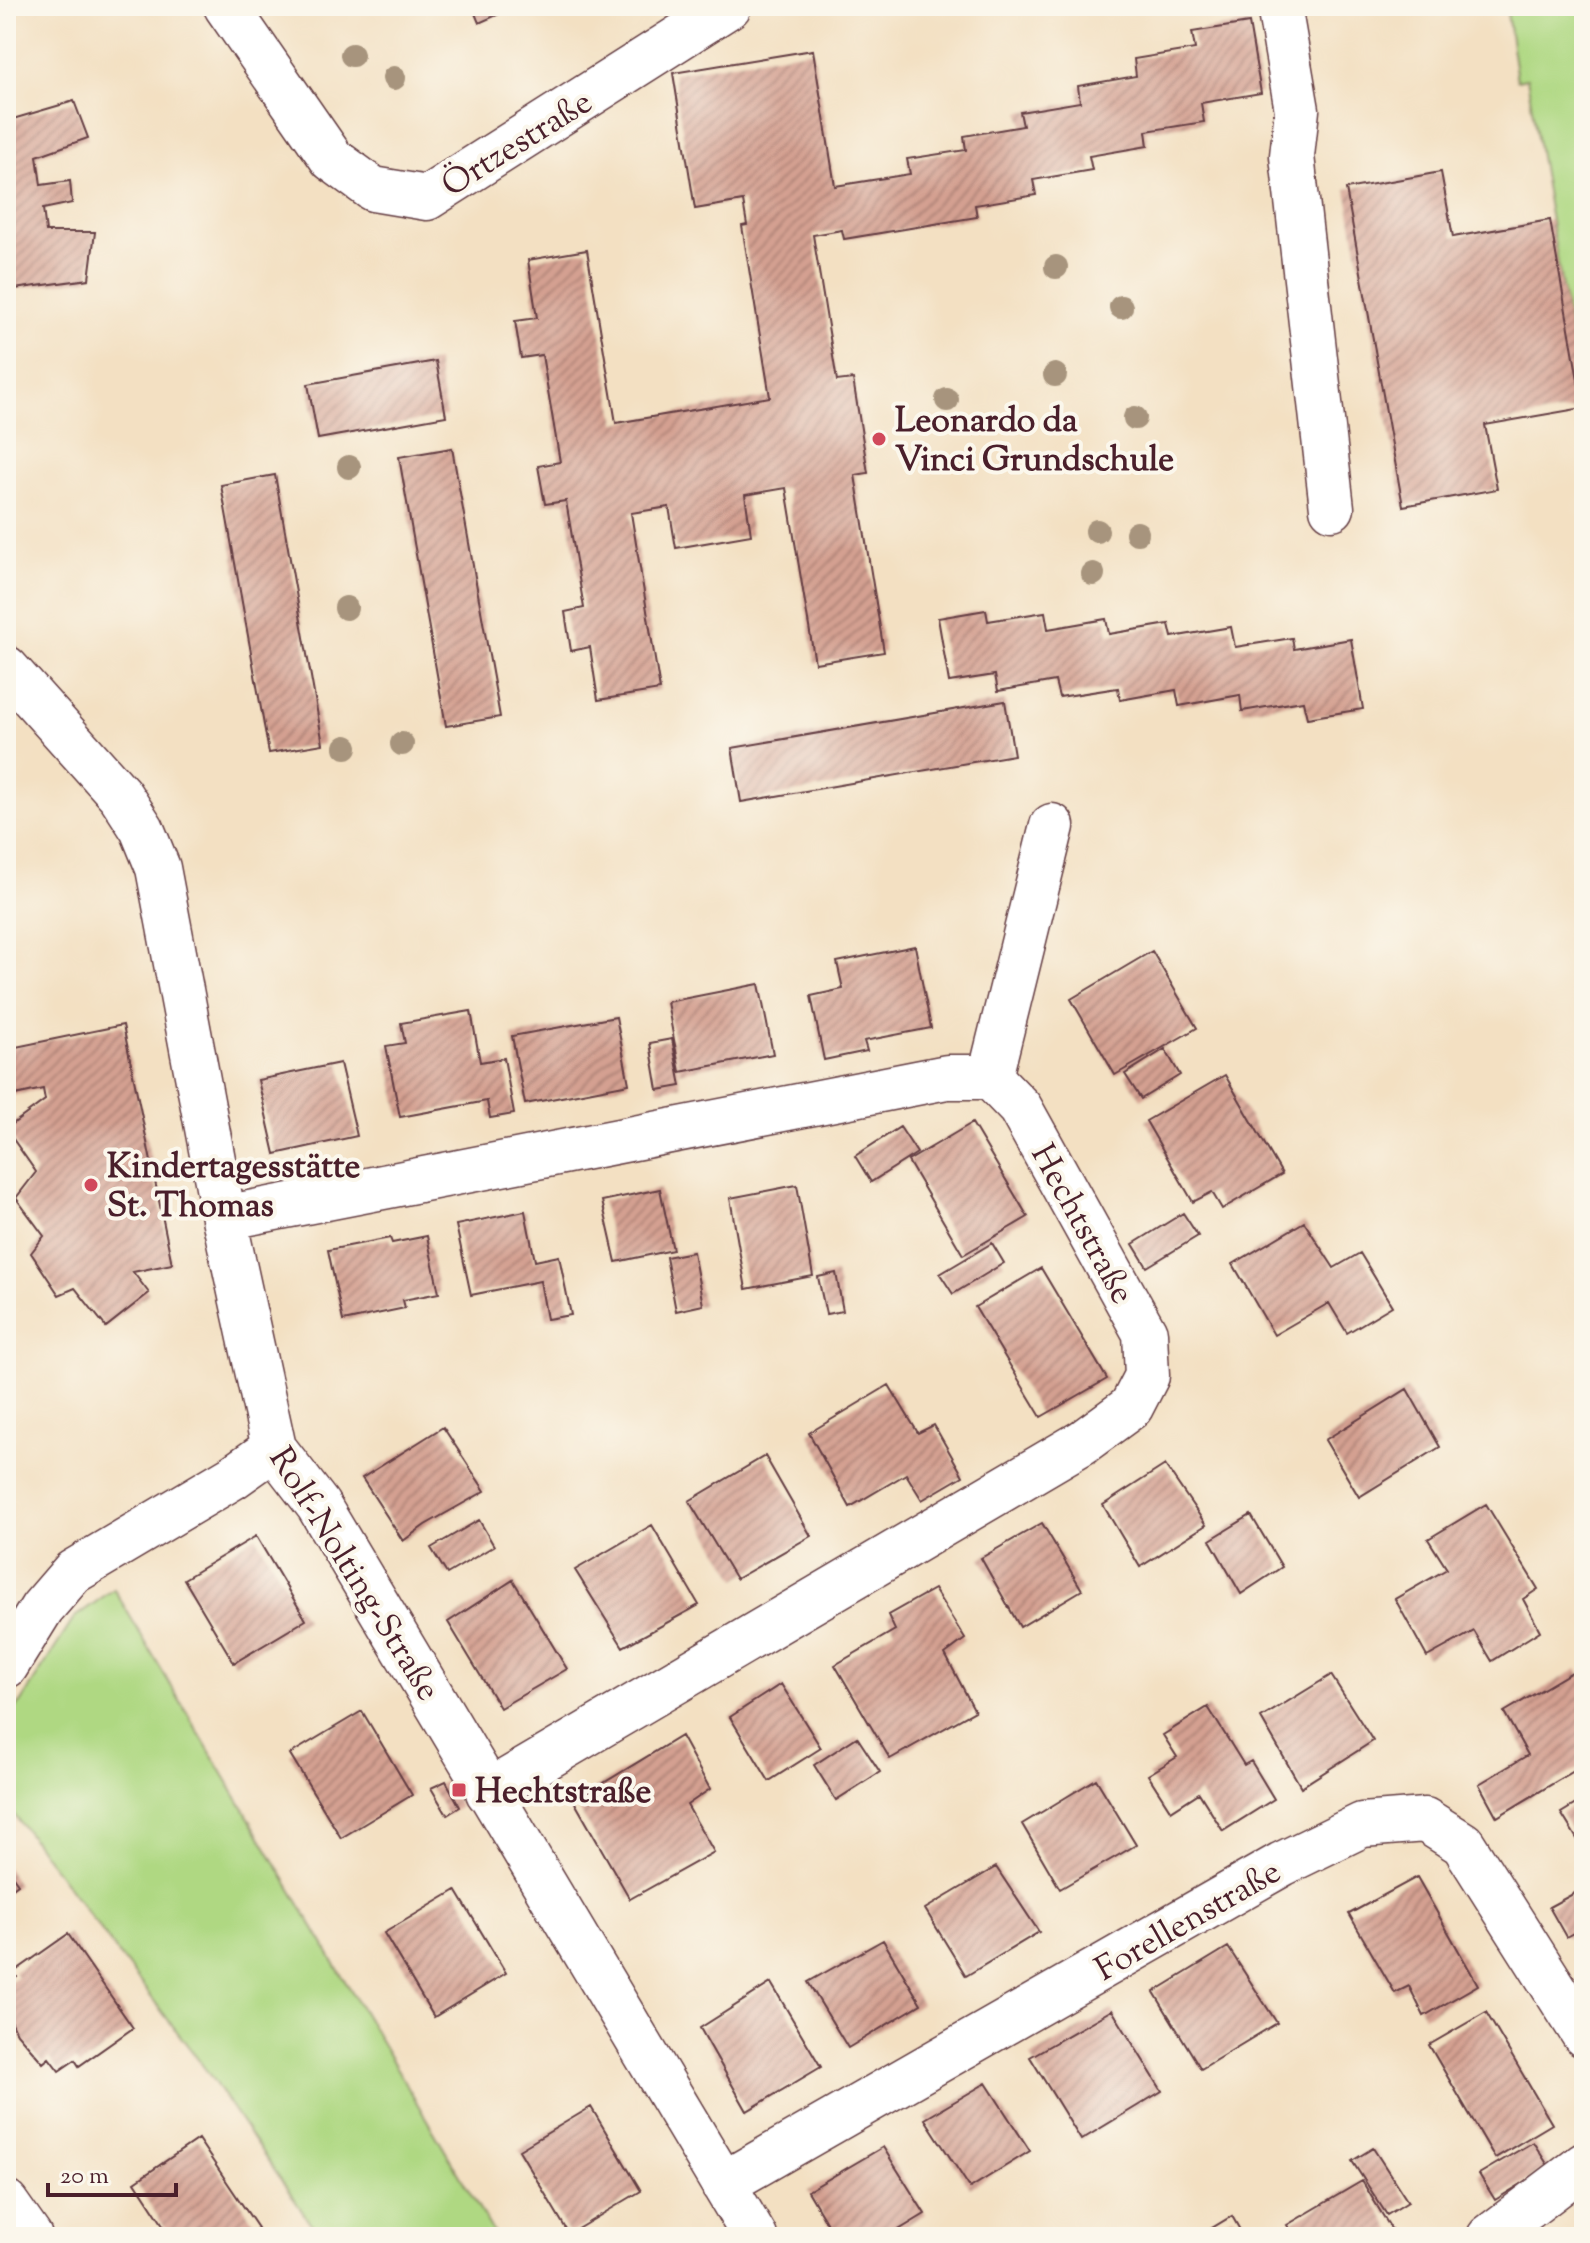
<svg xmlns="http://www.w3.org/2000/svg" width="1590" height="2243" viewBox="0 0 1590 2243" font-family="'Sorts Mill Goudy',serif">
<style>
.green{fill:#afd882;stroke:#7c7c56;stroke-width:2}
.building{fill:url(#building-hatch)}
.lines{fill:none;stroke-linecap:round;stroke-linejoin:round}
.minor-casing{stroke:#633c42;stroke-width:47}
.minor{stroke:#fff;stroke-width:44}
.tree{fill:#a7947d}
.poi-dot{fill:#d1495b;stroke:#fbf7ec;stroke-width:3}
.labels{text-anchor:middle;stroke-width:8;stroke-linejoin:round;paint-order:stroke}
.street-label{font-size:34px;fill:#4a1f2b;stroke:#fbf7ec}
.poi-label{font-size:34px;font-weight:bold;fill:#4a1f2b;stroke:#fbf7ec;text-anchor:start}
</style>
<defs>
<pattern id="building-hatch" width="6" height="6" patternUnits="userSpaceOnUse" patternTransform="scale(2)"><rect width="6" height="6" fill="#d4a091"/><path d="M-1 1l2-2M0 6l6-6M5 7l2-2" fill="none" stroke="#ae8277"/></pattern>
</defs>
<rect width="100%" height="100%" fill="#fbf7ec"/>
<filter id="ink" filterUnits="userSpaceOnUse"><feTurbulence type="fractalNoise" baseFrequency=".0125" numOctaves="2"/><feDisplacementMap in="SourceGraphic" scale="16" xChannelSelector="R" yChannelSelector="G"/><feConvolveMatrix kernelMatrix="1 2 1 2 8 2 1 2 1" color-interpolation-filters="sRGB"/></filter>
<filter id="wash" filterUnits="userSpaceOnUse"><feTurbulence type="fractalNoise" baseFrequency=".006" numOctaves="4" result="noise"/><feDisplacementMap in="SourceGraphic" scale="32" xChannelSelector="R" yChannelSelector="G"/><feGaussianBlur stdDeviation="1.8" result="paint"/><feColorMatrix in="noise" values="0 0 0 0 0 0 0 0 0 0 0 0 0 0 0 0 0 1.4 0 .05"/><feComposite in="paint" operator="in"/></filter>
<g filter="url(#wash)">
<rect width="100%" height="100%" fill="#f3e0c2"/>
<path class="green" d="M 1506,6 L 1584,6 L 1584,418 L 1527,78 L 1517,80 Z
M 114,1589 L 496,2237 L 320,2237 L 206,2070 L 6,1804 L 6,1716 L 20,1703 L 75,1617 Z"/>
<g id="blocks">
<path class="building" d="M 472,6 L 517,6 L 479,23 Z
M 1249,23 L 1261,93 L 1201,103 L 1204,122 L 1146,131 L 1148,146 L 1089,156 L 1092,170 L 1033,180 L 1036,195 L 975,205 L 977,217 L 844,239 L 842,230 L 813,235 L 837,381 L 853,379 L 868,473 L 855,475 L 884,652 L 815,663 L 786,488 L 745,495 L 751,535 L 676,548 L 669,507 L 631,513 L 660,690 L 598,700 L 590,647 L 571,651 L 565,612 L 584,608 L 566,501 L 545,504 L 538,466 L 560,462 L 542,355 L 521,358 L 515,321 L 537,318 L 528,260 L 587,250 L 616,423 L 770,397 L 742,226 L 747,225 L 743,201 L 695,209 L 673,73 L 813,50 L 835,186 L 910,174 L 907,159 L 966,150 L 964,136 L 1023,126 L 1020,112 L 1080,102 L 1078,86 L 1136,76 L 1134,59 L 1195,49 L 1192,32 Z
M 74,101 L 88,138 L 37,156 L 41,185 L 70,181 L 72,203 L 43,209 L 46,232 L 95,232 L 89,279 L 6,290 L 6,121 Z
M 1441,172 L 1453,237 L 1550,220 L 1583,408 L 1485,425 L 1497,489 L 1403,506 L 1346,189 Z
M 436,361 L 446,416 L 318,439 L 308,384 Z
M 452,448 L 500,717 L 446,726 L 399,457 Z
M 275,475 L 323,744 L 269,753 L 221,485 Z
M 986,610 L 988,621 L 1045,612 L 1048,629 L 1106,619 L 1109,634 L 1169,624 L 1172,637 L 1231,627 L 1235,647 L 1292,638 L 1294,649 L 1351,639 L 1363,709 L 1307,718 L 1303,701 L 1242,711 L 1240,695 L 1179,706 L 1176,690 L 1120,700 L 1118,688 L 1059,697 L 1055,681 L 998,691 L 995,675 L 949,682 L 938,618 Z
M 1005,701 L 1014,755 L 741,802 L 732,748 Z
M 915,946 L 931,1028 L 864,1041 L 867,1051 L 824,1060 L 811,996 L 843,989 L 837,962 Z
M 1152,951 L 1197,1028 L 1115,1075 L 1071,999 Z
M 759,984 L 773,1054 L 680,1072 L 667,1002 Z
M 471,1011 L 480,1062 L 504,1058 L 514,1114 L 490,1118 L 487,1101 L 400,1117 L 386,1046 L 405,1043 L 401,1023 Z
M 616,1017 L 629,1084 L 525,1104 L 512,1036 Z
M 123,1025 L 172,1264 L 133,1272 L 149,1293 L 106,1327 L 75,1288 L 59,1295 L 31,1253 L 44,1236 L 16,1198 L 36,1172 L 6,1129 L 45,1100 L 43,1089 L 6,1097 L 6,1049 Z
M 672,1039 L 681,1086 L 658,1090 L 650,1043 Z
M 1165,1049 L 1180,1075 L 1141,1099 L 1125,1074 Z
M 340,1063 L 357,1136 L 275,1154 L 258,1080 Z
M 1225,1075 L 1282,1174 L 1222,1209 L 1212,1192 L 1193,1202 L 1146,1121 Z
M 972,1123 L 1028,1217 L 963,1255 L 908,1161 Z
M 900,1127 L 917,1153 L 871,1182 L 855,1156 Z
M 797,1185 L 813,1276 L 746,1289 L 730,1198 Z
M 660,1189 L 673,1250 L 616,1262 L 602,1201 Z
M 525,1211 L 535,1261 L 559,1256 L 571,1315 L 547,1319 L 540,1281 L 471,1295 L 456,1225 Z
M 1183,1213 L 1198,1236 L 1147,1267 L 1133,1244 Z
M 1304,1222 L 1334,1268 L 1360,1253 L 1392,1306 L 1347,1333 L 1329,1303 L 1274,1335 L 1233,1264 Z
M 427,1236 L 439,1293 L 403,1300 L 405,1308 L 343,1321 L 328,1250 L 390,1238 L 392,1243 Z
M 992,1243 L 1004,1263 L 953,1294 L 940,1274 Z
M 693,1252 L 703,1305 L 676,1311 L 666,1257 Z
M 1041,1268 L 1107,1379 L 1041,1417 L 975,1307 Z
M 836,1273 L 843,1311 L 826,1314 L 818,1277 Z
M 889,1385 L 918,1433 L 934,1425 L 963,1476 L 922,1500 L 906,1474 L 850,1507 L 809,1433 Z
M 1407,1389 L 1440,1447 L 1359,1497 L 1325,1440 Z
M 443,1427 L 485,1491 L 425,1525 L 403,1541 L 362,1478 Z
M 765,1456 L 811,1536 L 736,1579 L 689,1501 Z
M 1165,1465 L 1206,1525 L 1140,1567 L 1103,1505 Z
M 1486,1504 L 1538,1589 L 1523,1599 L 1540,1631 L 1492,1661 L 1474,1631 L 1427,1657 L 1395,1599 L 1447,1569 L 1428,1539 Z
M 1251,1515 L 1282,1567 L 1241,1594 L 1210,1540 Z
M 479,1520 L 494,1546 L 447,1574 L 431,1548 Z
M 1042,1523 L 1082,1590 L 1020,1627 L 981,1558 Z
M 652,1525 L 699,1605 L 623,1647 L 575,1570 Z
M 256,1536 L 306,1620 L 234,1663 L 184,1579 Z
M 513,1580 L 567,1669 L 500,1708 L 448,1622 Z
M 934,1589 L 965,1639 L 945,1654 L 975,1711 L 890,1759 L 835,1665 L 895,1630 L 888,1615 Z
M 1577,1669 L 1584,1681 L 1584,1765 L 1497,1817 L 1479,1784 L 1528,1755 L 1504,1712 Z
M 1331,1675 L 1373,1741 L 1301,1787 L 1261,1718 Z
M 781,1684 L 821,1748 L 769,1781 L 730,1717 Z
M 1208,1707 L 1244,1765 L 1251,1761 L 1274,1799 L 1223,1831 L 1199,1793 L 1171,1811 L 1148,1775 L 1177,1757 L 1163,1735 Z
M 362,1711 L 412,1795 L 341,1838 L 290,1754 Z
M 681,1736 L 710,1789 L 687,1805 L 714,1852 L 630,1899 L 574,1801 Z
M 857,1737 L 880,1772 L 836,1800 L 814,1765 Z
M 1096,1779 L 1136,1845 L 1060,1889 L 1022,1824 Z
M 446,1781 L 460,1807 L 447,1815 L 431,1788 Z
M 1584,1799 L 1584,1850 L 1561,1813 Z
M 6,1867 L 18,1884 L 6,1893 Z
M 996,1867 L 1039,1932 L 966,1976 L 925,1909 Z
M 1417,1877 L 1478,1985 L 1424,2016 L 1409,1986 L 1395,1993 L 1349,1914 Z
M 1584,1888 L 1584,1927 L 1566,1937 L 1549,1907 Z
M 456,1890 L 506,1973 L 434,2017 L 384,1933 Z
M 68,1934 L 133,2028 L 79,2066 L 75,2060 L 59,2071 L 49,2058 L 43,2063 L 17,2033 L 6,2011 L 6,2005 L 10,2003 L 6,1996 L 6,1985 L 17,1977 L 14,1972 Z
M 883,1940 L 921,2004 L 848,2048 L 808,1982 Z
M 1228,1947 L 1277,2023 L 1201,2069 L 1154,1992 Z
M 771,1983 L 821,2067 L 747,2111 L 700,2028 Z
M 1112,2010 L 1162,2091 L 1081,2140 L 1030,2057 Z
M 1486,2012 L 1552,2124 L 1495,2158 L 1429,2045 Z
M 986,2083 L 1030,2151 L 970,2188 L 925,2119 Z
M 591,2107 L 641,2191 L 569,2234 L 519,2150 Z
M 198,2139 L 258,2228 L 244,2237 L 171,2237 L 135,2182 Z
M 1533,2142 L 1549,2167 L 1495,2200 L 1479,2174 Z
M 883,2147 L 925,2214 L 887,2237 L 835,2237 L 808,2191 Z
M 1373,2148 L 1408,2202 L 1387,2215 L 1352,2161 Z
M 1362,2181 L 1396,2237 L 1295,2237 L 1287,2225 Z
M 1232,2216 L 1244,2237 L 1197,2237 Z"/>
</g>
</g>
<g filter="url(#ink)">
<use href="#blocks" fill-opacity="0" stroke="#633c42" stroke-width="2"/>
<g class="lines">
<defs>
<path id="minor" d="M 226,6 L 332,159 L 373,189 L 427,198 L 729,6
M 1279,6 L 1297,110 L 1292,156 L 1332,508
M 6,668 L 120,795 L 142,829 L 158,868 L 224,1218 L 274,1448 L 318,1505 L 755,2237
M 990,1077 L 1052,826
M 224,1218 L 947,1077 L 990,1077 L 1020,1108 L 1145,1333 L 1147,1376 L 1131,1407 L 1083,1442 L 488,1792
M 6,1666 L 42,1608 L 73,1572 L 233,1477 L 274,1448
M 723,2184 L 1282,1864 L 1362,1825 L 1425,1820 L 1463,1844 L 1584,2035
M 6,2203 L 30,2237
M 1489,2237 L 1584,2165"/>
</defs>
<use href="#minor" class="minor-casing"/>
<use href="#minor" class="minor"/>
</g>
<g class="tree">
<circle cx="352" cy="55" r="12"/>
<circle cx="394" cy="78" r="12"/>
<circle cx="1056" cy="267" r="12"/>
<circle cx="1121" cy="307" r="12"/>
<circle cx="1055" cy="375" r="12"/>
<circle cx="947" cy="400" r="12"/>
<circle cx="1135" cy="418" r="12"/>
<circle cx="349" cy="467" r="12"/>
<circle cx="1097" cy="531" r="12"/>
<circle cx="1137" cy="533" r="12"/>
<circle cx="1093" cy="574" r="12"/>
<circle cx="346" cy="608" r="12"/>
<circle cx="402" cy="744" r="12"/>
<circle cx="346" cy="747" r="12"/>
</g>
</g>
<g class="poi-dot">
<circle cx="879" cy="439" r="8"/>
<circle cx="91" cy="1185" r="8"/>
<rect x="451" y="1782" width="16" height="16" rx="4"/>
</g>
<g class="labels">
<g class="street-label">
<text transform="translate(516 142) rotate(-32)" y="12">Örtzestraße</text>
<text transform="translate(1084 1223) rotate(61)" y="12">Hechtstraße</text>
<text transform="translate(356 1573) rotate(58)" y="12">Rolf-Nolting-Straße</text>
<text transform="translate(1187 1919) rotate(-30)" y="12">Forellenstraße</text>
</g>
<g class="poi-label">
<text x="895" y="431">Leonardo da<tspan x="895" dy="39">Vinci Grundschule</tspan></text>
<text x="107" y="1177">Kindertagesstätte<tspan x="107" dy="39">St. Thomas</tspan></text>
<text x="475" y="1802">Hechtstraße</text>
</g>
</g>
<rect width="1590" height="2243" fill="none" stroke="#fbf7ec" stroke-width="32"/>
<path d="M48 2183v12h128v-12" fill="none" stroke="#4a1f2b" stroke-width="4"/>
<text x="60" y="2183" font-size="24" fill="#4a1f2b" stroke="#fbf7ec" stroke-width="6" paint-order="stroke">20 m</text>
</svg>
